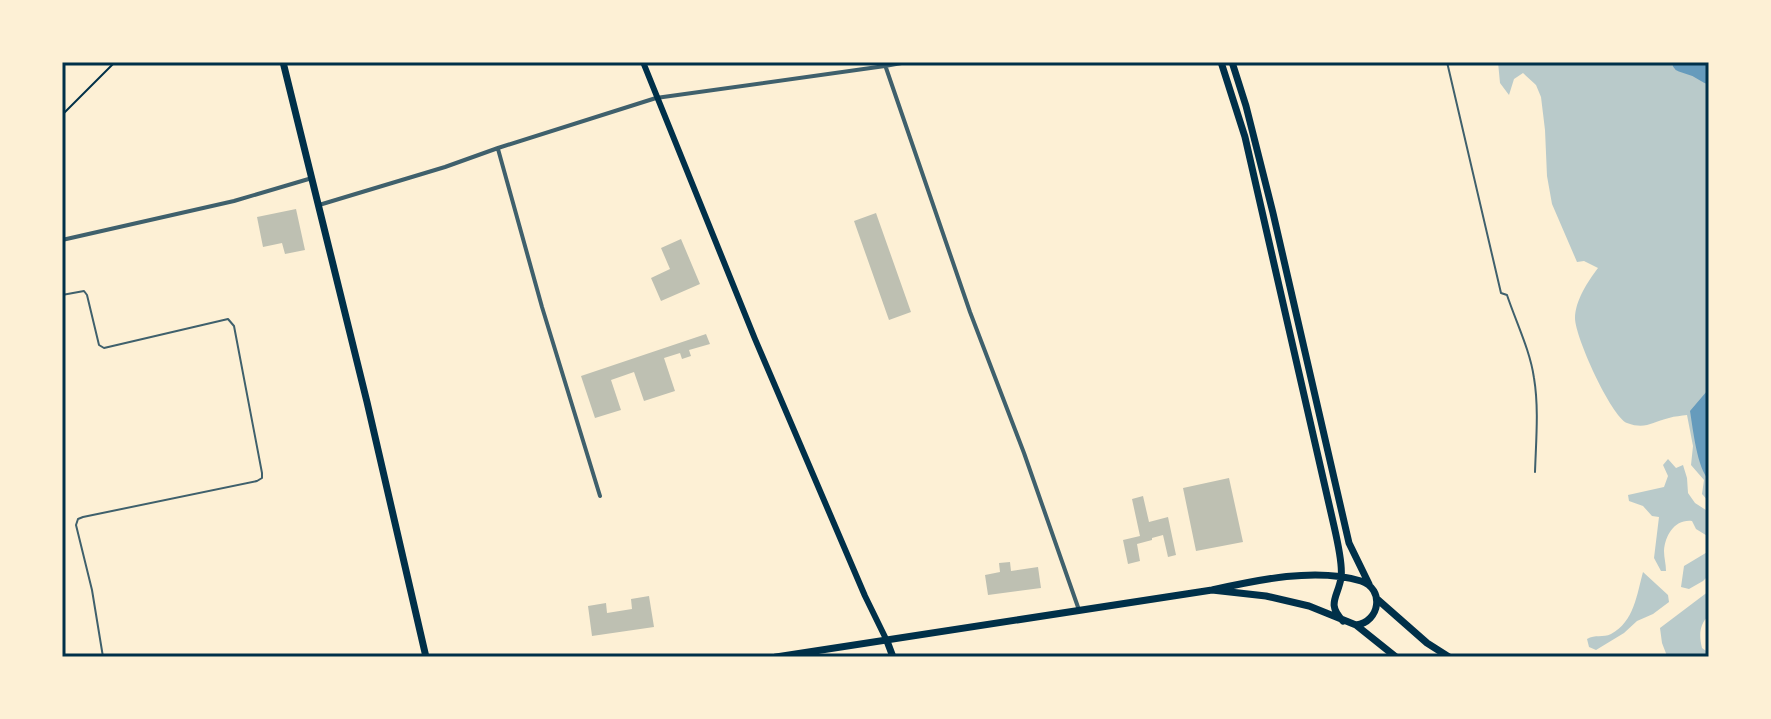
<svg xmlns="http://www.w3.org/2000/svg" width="1771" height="719" viewBox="0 0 1771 719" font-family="'Sofia Sans Condensed',sans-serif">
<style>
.green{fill:#b9caca}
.water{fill:#669bbc}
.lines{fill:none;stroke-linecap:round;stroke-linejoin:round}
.river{stroke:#669bbc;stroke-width:20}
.building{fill:#bec0b2}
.path{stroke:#003049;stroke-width:2}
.service{stroke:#3f606c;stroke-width:2}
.minor{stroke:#3f606c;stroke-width:4}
.secondary{stroke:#003049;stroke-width:6}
.primary{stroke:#003049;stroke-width:7}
.trunk{stroke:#003049;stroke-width:7}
.neatline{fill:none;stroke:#003049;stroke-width:3}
</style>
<rect width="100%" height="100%" fill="#fdf0d5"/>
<path class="green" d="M 1498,62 L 1709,62 L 1709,502 L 1702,494 L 1704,480 L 1691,465 L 1693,446 L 1687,415 C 1681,416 1675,416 1669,418 C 1651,422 1646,430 1627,423 C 1611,416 1575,337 1575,318 C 1575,301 1588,281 1598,268 L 1584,261 L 1577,262 L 1552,204 L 1547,176 L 1545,130 L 1541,97 L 1536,85 L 1523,73 L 1514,79 L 1509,95 L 1500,83 Z
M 1668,459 L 1676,468 L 1683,465 L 1687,478 L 1688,493 L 1695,503 L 1709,512 L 1709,537 L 1696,529 L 1692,521 C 1675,519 1665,535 1664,551 C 1664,558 1666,564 1666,571 L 1661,571 L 1654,558 L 1659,517 L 1652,516 L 1643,506 L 1629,501 L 1628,495 L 1664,487 L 1668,476 L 1663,465 Z
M 1709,551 L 1709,575 L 1703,581 L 1689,589 L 1681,587 L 1684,566 Z
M 1643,572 L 1668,595 L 1669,602 L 1653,614 L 1637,621 L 1624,633 L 1596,650 L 1589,647 L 1587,639 C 1595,634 1603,638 1611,634 C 1634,622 1637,594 1643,572 Z
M 1709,591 L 1709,615 C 1699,625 1699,635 1702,648 L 1709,653 L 1709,657 L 1667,656 L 1662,643 L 1660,628 Z"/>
<path class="water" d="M 1709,372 L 1709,480 C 1697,468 1693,429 1690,411 L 1707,391 Z"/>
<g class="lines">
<path class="river" d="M 1682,62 L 1697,67 L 1709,74"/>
</g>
<path class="building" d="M 296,209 L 305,250 L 285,254 L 282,243 L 263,247 L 257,217 Z
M 876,213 L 911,312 L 889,320 L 854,221 Z
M 681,239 L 700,284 L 661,301 L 651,278 L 670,269 L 661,248 Z
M 706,334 L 710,344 L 689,350 L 691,356 L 682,359 L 680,353 L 664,358 L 675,391 L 644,401 L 634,372 L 611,380 L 621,410 L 595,418 L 581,376 Z
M 1229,478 L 1243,542 L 1196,551 L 1183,488 Z
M 1143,496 L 1149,522 L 1168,517 L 1176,555 L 1168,557 L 1163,535 L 1152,538 L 1152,540 L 1137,544 L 1140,561 L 1128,564 L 1123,540 L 1140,536 L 1132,499 Z
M 1010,562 L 1011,571 L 1038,567 L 1041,588 L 988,595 L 985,575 L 1000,572 L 999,563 Z
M 649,596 L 654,627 L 592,636 L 588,606 L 606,603 L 607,613 L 632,609 L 631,599 Z"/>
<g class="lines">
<path class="path" d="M 62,115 L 115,62"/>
<path class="service" d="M 1447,62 L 1501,293 L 1507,295 C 1516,322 1530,350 1534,378 C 1539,408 1536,441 1535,472
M 62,295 L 84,291 L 87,295 L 99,345 L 104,348 L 228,319 L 234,326 L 262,473 L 262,478 L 257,481 L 83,517 L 78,519 L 76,525 L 92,590 L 103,657"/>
<path class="minor" d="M 884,62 L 970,312 L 1024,453 L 1079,610
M 498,149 L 542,307 L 600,496
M 319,205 L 445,167 L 498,148 L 656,98 L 885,66 L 907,62
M 62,240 L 234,201 L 312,178"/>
<path class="secondary" d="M 643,62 L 755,339 L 865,596 L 887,641"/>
<path class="primary" d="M 283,62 L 367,402 L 426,657
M 887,641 L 893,657"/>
<path class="trunk" d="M 1221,62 L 1245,137 L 1334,526 C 1337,539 1343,566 1341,578 C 1338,597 1326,604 1343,621
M 1232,62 L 1246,106 L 1273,213 L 1349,543 L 1369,584
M 1377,599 L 1427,643 L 1449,657
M 1356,625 L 1396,657
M 776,657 L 1212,590 C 1257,580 1316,567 1361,581 C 1385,589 1380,622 1356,625 L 1309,606 L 1266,596 L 1212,590"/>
</g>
<rect width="1771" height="719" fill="none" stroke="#fdf0d5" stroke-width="128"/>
<rect x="64" y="64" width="1643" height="591" class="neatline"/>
</svg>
